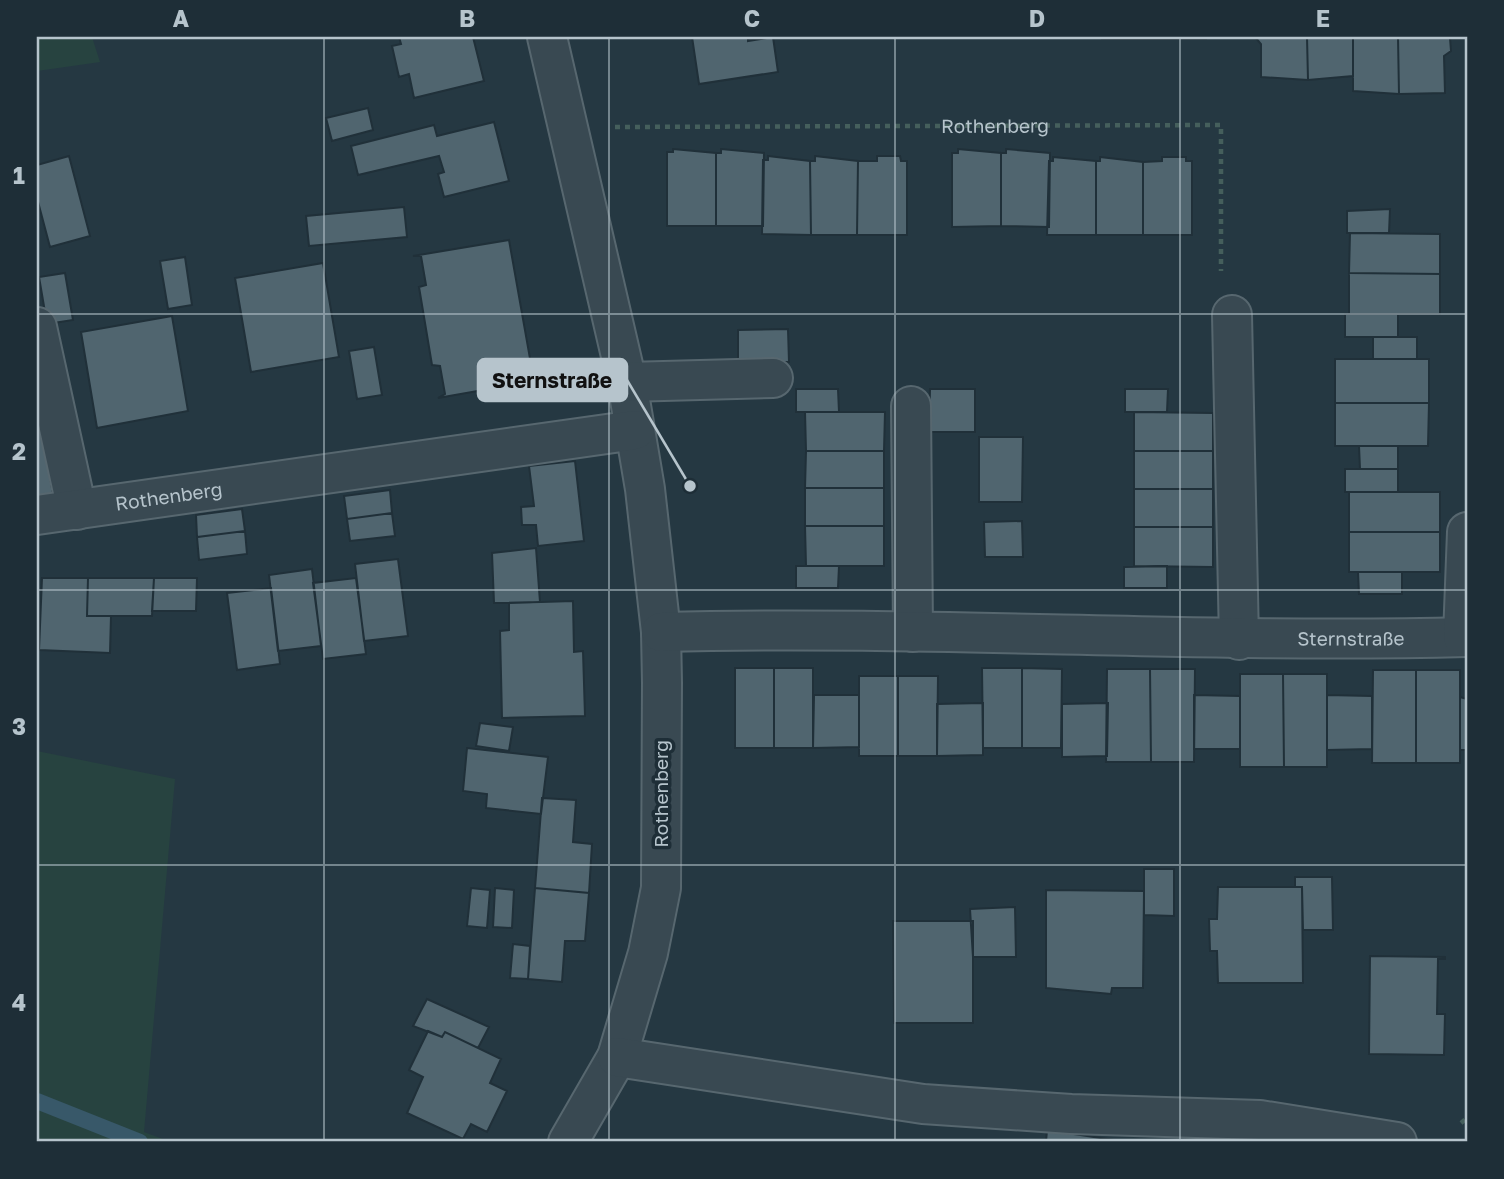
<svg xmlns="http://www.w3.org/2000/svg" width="1504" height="1179" viewBox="0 0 1504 1179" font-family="'Golos Text',sans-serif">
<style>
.green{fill:#274340}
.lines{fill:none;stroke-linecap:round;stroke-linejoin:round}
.stream{stroke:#385869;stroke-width:16}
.building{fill:#50656f;stroke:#203039;stroke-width:2}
.minor-casing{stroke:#57676f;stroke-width:42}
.path{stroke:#455f5c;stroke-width:4.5;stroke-dasharray:5 5;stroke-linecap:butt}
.minor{stroke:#394952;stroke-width:38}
.grid{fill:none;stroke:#b6c4cc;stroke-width:2;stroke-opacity:0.55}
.labels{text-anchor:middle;stroke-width:7;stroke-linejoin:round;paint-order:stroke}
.street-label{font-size:19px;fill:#b6c4cc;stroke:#1e2e37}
.leader{fill:none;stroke:#b6c4cc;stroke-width:2.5}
.callout-dot{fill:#b6c4cc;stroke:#1e2e37;stroke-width:2.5}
.callout{fill:#b6c4cc;stroke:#b6c4cc;stroke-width:2.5}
.callout-label{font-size:21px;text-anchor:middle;font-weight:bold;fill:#111}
.neatline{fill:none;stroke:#b6c4cc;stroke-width:2.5}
.grid-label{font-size:23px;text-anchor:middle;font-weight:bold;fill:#b6c4cc}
</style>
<rect width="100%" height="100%" fill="#253842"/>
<path class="green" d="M 37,37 L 92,37 L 100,62 L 37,71 Z
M 37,751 L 175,779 L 144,1132 L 171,1142 L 37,1142 Z"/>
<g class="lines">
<path class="stream" d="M 37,1101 L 140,1142"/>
</g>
<path class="building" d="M 399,37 L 473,37 L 484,81 L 414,98 L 409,74 L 399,77 L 392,46 L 401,44 Z
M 692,37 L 748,37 L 748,41 L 773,37 L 778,72 L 699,84 Z
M 1102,37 L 1154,37 L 1154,39 L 1102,39 Z
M 1154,37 L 1206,37 L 1206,39 L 1154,39 Z
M 1255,37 L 1307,37 L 1308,80 L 1261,77 L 1261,44 Z
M 1307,37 L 1353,37 L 1353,76 L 1308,80 Z
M 1353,37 L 1398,37 L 1399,94 L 1353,91 Z
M 1398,37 L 1450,38 L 1451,51 L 1444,56 L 1445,93 L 1399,94 Z
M 368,108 L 373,130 L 332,141 L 326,118 Z
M 494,122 L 509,181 L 444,197 L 438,174 L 444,172 L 439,156 L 358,175 L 351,146 L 434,125 L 437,136 Z
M 673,149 L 716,153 L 716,226 L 667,226 L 667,152 L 673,152 Z
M 721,149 L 764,153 L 763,226 L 716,226 L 716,153 L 721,153 Z
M 958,149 L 1001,153 L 1001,226 L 952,227 L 952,153 L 958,153 Z
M 1006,149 L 1050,153 L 1049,227 L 1001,226 L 1001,153 L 1006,153 Z
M 69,156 L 90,236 L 50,247 L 37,198 L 37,165 Z
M 768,156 L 810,161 L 811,235 L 762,234 L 763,160 L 768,160 Z
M 815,156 L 858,161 L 857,235 L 811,235 L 810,161 L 815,161 Z
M 877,156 L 900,156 L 901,161 L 907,161 L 907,235 L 857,235 L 858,161 L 877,161 Z
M 1053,157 L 1096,161 L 1096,235 L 1047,235 L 1049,161 L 1053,161 Z
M 1100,157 L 1143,162 L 1143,235 L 1096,235 L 1096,161 L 1100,161 Z
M 1162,157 L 1186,157 L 1186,161 L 1192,161 L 1192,235 L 1143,235 L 1143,162 L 1162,161 Z
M 404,207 L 407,237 L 309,246 L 306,216 Z
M 1390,209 L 1389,233 L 1347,233 L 1347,211 Z
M 1350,233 L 1440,234 L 1440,274 L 1349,273 Z
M 509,240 L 534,381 L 438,398 L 445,394 L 440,366 L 432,365 L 419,287 L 426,285 L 421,256 L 413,256 Z
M 185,257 L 192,305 L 168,309 L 160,261 Z
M 323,263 L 339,357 L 251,372 L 235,278 Z
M 65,273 L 73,320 L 47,324 L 39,277 Z
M 1349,273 L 1440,274 L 1440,314 L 1349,314 Z
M 1345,314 L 1398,314 L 1398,337 L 1345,337 Z
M 172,316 L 188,411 L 97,428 L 81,332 Z
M 788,329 L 789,362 L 738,362 L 738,330 Z
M 1373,337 L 1417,337 L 1417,359 L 1373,359 Z
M 374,347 L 382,395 L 357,399 L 349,351 Z
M 1335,359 L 1429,359 L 1429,403 L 1335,403 Z
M 796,389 L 838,389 L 839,412 L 796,412 Z
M 930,389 L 975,389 L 975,432 L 929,432 Z
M 1125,389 L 1168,389 L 1167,412 L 1125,412 Z
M 1335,403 L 1429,403 L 1428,446 L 1335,446 Z
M 805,412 L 885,412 L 884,451 L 806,451 Z
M 1134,412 L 1213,413 L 1213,451 L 1134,451 Z
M 42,431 L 53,494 L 37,497 L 37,432 Z
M 979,437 L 1023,437 L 1022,502 L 979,502 Z
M 1359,446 L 1398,446 L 1398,469 L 1360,469 Z
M 806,451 L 884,451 L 884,488 L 805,488 Z
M 1134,451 L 1213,451 L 1213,489 L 1134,489 Z
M 575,461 L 584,541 L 538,546 L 536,525 L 522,525 L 521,507 L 534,506 L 529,466 Z
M 1345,469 L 1398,469 L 1398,492 L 1345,492 Z
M 805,488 L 884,488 L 884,526 L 805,526 Z
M 1134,489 L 1213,489 L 1213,527 L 1134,527 Z
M 390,490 L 392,513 L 347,519 L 344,496 Z
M 1349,492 L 1440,492 L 1440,532 L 1349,532 Z
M 242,509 L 245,531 L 197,537 L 196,515 Z
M 392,513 L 395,536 L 350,541 L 347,519 Z
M 1022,521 L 1023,557 L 985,557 L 984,522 Z
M 805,526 L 884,526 L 884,566 L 806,566 Z
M 1134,527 L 1213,527 L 1213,567 L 1134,566 Z
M 245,531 L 247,554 L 199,560 L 197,537 Z
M 1349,532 L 1440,532 L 1440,572 L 1349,572 Z
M 536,548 L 540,602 L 494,603 L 492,553 Z
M 398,559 L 408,636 L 364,641 L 355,564 Z
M 796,566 L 839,566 L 838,588 L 796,588 Z
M 1167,566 L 1167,588 L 1124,588 L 1124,567 Z
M 312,569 L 321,646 L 278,651 L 269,575 Z
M 1358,572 L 1402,572 L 1402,594 L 1359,594 Z
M 42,578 L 88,578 L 87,616 L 111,616 L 110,653 L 39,650 Z
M 88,578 L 154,578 L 152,616 L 87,616 Z
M 154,578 L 197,578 L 196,611 L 152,611 Z
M 356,578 L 366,654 L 323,659 L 313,583 Z
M 271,588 L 280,664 L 237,670 L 227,593 Z
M 573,601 L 574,652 L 583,651 L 585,716 L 502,718 L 500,631 L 509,630 L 509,603 Z
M 735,668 L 774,668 L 774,748 L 735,748 Z
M 774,668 L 813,668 L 813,748 L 774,748 Z
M 982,668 L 1022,668 L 1022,748 L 983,748 Z
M 1022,668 L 1062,669 L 1061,748 L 1022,748 Z
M 1107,669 L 1150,669 L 1151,762 L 1106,762 Z
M 1150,669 L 1195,669 L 1194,762 L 1151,762 Z
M 1373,670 L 1416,670 L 1416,763 L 1372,763 Z
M 1416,670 L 1460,670 L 1460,763 L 1416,763 Z
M 1240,674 L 1283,674 L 1284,767 L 1240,767 Z
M 1283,674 L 1327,674 L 1327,767 L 1284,767 Z
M 859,676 L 898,676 L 898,756 L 859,756 Z
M 898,676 L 938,676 L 937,756 L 898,756 Z
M 814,695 L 859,695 L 859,747 L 813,748 Z
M 1194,695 L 1240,696 L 1240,749 L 1194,749 Z
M 1327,695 L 1372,696 L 1372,749 L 1327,750 Z
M 1460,697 L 1467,699 L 1467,750 L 1460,750 Z
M 983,703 L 983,755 L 937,756 L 937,704 Z
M 1108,703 L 1107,756 L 1062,757 L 1062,704 Z
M 480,723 L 513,727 L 509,751 L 476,746 Z
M 467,748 L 548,757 L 541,814 L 486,808 L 487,794 L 463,791 Z
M 542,798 L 576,800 L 573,842 L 592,844 L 589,893 L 535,888 Z
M 1144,869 L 1174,869 L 1174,916 L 1144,915 Z
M 1295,877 L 1332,877 L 1333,930 L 1303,930 L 1302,887 L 1295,887 Z
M 1218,887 L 1302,887 L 1303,983 L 1218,983 L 1217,951 L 1210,951 L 1209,919 L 1217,919 Z
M 471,888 L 490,890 L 487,928 L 467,926 Z
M 495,888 L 514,890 L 512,928 L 493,927 Z
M 535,888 L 589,893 L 585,941 L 565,941 L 562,982 L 528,979 Z
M 1046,890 L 1144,891 L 1143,988 L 1112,988 L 1111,994 L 1046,988 Z
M 1015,907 L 1016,957 L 973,957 L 970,909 Z
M 893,921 L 973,921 L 973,1023 L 894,1023 Z
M 513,944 L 530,946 L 528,979 L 510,978 Z
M 1370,956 L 1445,957 L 1445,959 L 1438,959 L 1437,1014 L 1445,1014 L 1444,1055 L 1369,1054 Z
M 427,999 L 489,1027 L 478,1048 L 445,1032 L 442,1037 L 413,1026 Z
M 428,1031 L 442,1037 L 445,1032 L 501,1059 L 490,1083 L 507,1091 L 487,1132 L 471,1124 L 463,1139 L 407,1113 L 423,1077 L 409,1070 Z
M 1047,1130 L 1127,1142 L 1046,1142 Z"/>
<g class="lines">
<defs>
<g id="minor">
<path d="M 547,37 L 627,382 L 645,489 L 661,632 L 662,683 L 661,888 L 648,953 L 617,1057 L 568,1142"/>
<path d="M 1232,315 L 1239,640"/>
<path d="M 37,327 L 77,510"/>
<path d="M 627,382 L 773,378"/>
<path d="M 911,406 L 913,632"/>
<path id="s2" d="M 37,515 L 635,430"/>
<path id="s3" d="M 661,632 C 929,625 1198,644 1467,637"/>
<path d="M 1463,637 L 1467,532"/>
<path d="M 617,1057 L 923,1104 L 1071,1114 L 1260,1120 L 1397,1142"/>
</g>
</defs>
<use href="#minor" class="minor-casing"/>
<g class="path">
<path id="s1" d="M 615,127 L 1221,125 L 1221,271"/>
<path d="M 1461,1123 L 1467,1118"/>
</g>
<use href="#minor" class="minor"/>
</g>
<path class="grid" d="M 324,37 L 324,1142M 609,37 L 609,1142M 895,37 L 895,1142M 1180,37 L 1180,1142M 37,314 L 1467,314M 37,590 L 1467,590M 37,865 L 1467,865"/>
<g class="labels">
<g class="street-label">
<text dy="7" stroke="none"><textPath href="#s1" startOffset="380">Rothenberg</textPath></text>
<text dy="7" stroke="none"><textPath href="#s2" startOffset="133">Rothenberg</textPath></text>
<text dy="7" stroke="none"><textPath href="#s3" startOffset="690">Sternstraße</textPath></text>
<text transform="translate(661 794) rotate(-90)" y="7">Rothenberg</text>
</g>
</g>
<path class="leader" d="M690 486L627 380"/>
<circle class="callout-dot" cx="690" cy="486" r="7"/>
<rect class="callout" x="478" y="359" width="149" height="42" rx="7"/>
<g class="callout-label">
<text x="552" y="388">Sternstraße</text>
</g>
<rect width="1504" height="1179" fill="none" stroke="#1e2e37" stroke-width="77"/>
<rect x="38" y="38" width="1428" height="1102" class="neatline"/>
<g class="grid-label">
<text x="181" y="27">A</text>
<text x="467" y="27">B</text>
<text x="752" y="27">C</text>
<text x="1037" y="27">D</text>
<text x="1323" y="27">E</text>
<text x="19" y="184">1</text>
<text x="19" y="460">2</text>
<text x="19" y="735">3</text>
<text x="19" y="1011">4</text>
</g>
</svg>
